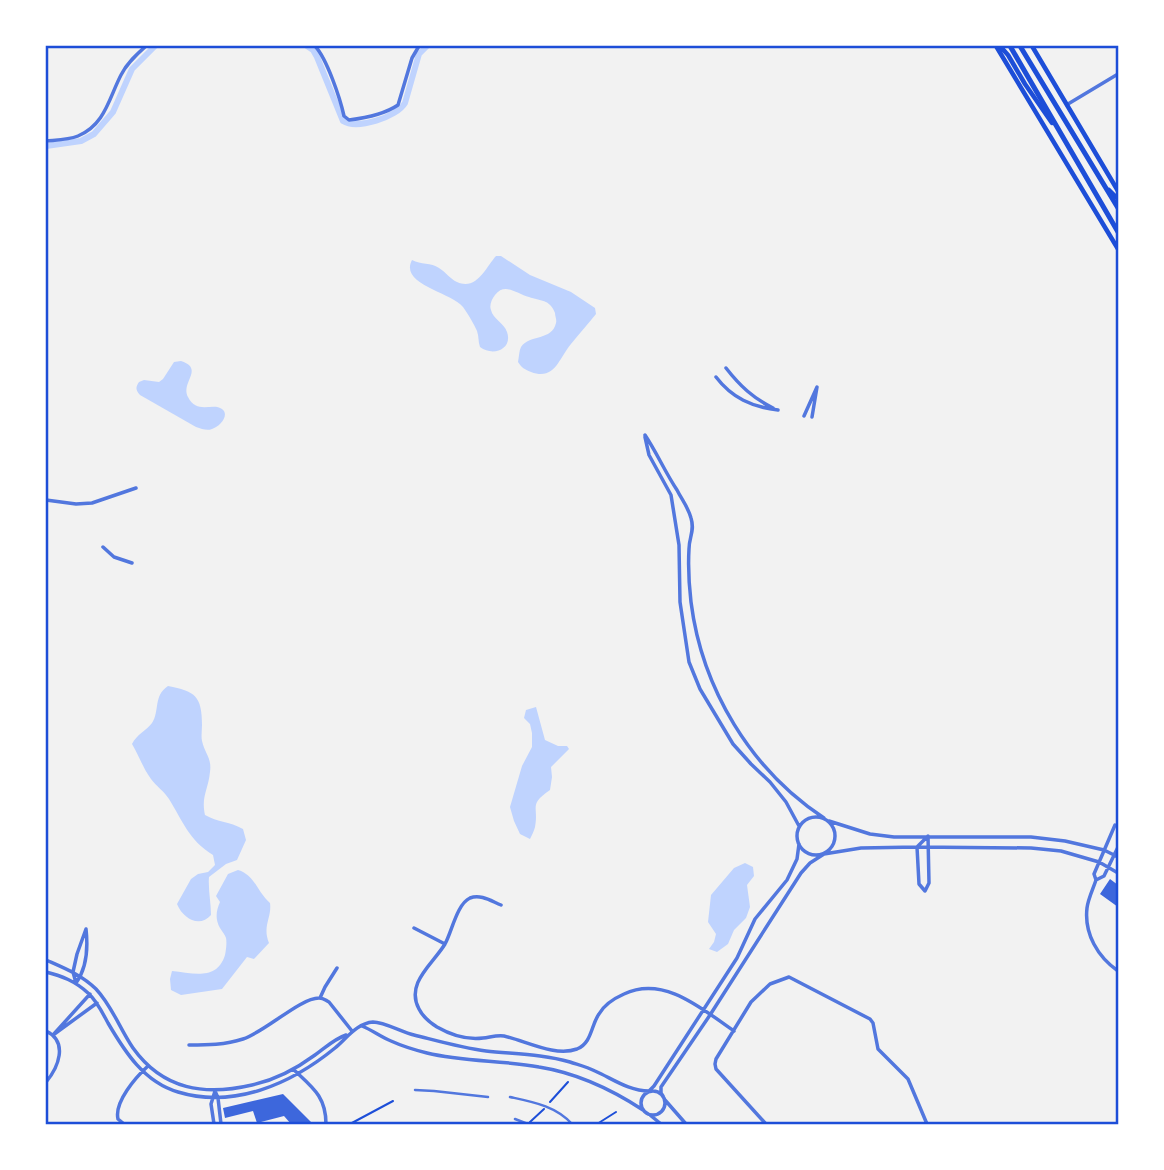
<svg xmlns="http://www.w3.org/2000/svg" width="1164" height="1170" viewBox="0 0 1164 1170" font-family="'PT Sans',sans-serif">
<style>
.water{fill:#bfd3fe}
.lines{fill:none;stroke-linecap:round;stroke-linejoin:round}
.canal{stroke:#bfd3fe;stroke-width:6}
.building{fill:#3d67dc}
.path{stroke:#1d4ed8;stroke-width:2}
.pedestrian{stroke:#5277de;stroke-width:2.5}
.minor{stroke:#5277de;stroke-width:3.5}
.secondary{stroke:#1d4ed8;stroke-width:4.5}
.trunk{stroke:#1d4ed8;stroke-width:5}
.neatline{fill:none;stroke:#1d4ed8;stroke-width:2.5}
</style>
<rect width="100%" height="100%" fill="#f2f2f2"/>
<path class="water" d="M 496,256 L 501,256 L 530,275 L 571,292 L 595,308 L 596,314 C 588,324 579,334 571,344 C 559,358 555,381 531,372 C 524,369 522,368 518,362 C 519,357 519,351 521,347 C 530,334 552,341 556,323 C 557,320 555,316 555,313 C 550,299 540,301 529,297 C 517,294 505,282 495,295 C 492,299 489,305 491,310 C 493,319 504,323 507,332 C 513,349 493,357 480,347 C 478,342 479,336 477,331 C 474,324 468,314 463,307 C 451,292 399,285 412,260 C 421,265 431,262 439,268 C 446,272 450,279 457,282 C 477,291 486,267 496,256 Z
M 181,361 C 205,369 180,382 188,397 C 197,415 213,402 222,409 C 230,415 220,427 212,429 C 207,431 202,429 196,427 L 140,395 C 136,390 135,388 139,382 L 144,380 L 159,382 L 163,379 L 174,362 Z
M 168,686 C 195,691 202,696 202,725 C 202,730 201,736 202,741 C 205,754 212,758 210,772 C 208,791 201,796 205,815 C 217,822 231,822 243,829 L 246,840 L 237,860 L 226,864 L 209,877 C 208,889 211,903 211,915 C 200,928 183,919 177,904 L 191,879 L 198,874 L 208,872 L 215,865 L 213,855 C 188,839 184,823 169,799 C 164,791 156,786 151,779 C 143,768 139,756 132,744 C 137,734 146,731 152,723 C 160,711 153,696 168,686 Z
M 536,707 L 545,740 L 558,746 L 567,746 L 569,749 L 551,767 L 552,777 L 550,790 C 528,805 539,806 535,827 C 534,831 532,835 530,839 L 520,834 L 514,821 L 510,807 L 522,766 L 532,747 L 532,733 L 530,724 L 524,718 L 526,710 Z
M 745,863 L 753,867 L 754,876 L 747,885 L 750,907 L 746,918 L 734,930 L 728,944 L 717,952 L 709,949 L 714,942 L 716,934 L 708,922 L 711,895 L 734,868 Z
M 238,870 C 255,875 257,892 270,903 C 272,918 262,926 269,943 L 254,959 L 247,957 L 222,989 L 181,995 L 171,990 L 170,979 L 172,971 C 193,973 217,981 225,955 C 226,950 227,943 226,938 C 225,935 222,931 220,928 C 215,919 216,911 220,902 L 216,896 L 228,874 Z"/>
<g class="lines">
<path class="canal" d="M 307,46 L 313,50 L 317,57 L 343,121 C 357,130 397,117 405,103 L 419,54 L 427,46
M 46,146 L 81,141 L 94,134 L 113,112 L 132,69 L 155,46"/>
</g>
<path class="building" d="M 1110,879 L 1118,885 L 1118,907 L 1100,894 Z
M 283,1094 L 311,1122 L 308,1124 L 291,1124 L 284,1116 L 257,1123 L 253,1111 L 225,1118 L 223,1108 Z"/>
<g class="lines">
<path class="path" d="M 550,1102 L 568,1082
M 530,1122 L 544,1109
M 350,1124 L 393,1101
M 597,1124 L 616,1112"/>
<path class="pedestrian" d="M 415,1090 L 434,1091 L 488,1097
M 510,1097 C 533,1102 556,1106 572,1124
M 515,1119 L 528,1124"/>
<path class="minor" d="M 315,46 C 327,59 340,98 344,116 L 349,120 C 365,118 385,114 398,105 L 412,58 L 419,46
M 1068,104 L 1118,74
M 46,141 C 56,140 68,140 78,136 C 105,125 109,98 121,75 C 127,63 137,54 146,46
M 726,368 C 740,386 753,398 773,408
M 716,377 C 732,398 752,407 778,410
M 804,416 L 817,387 L 812,417
M 645,435 C 657,453 665,472 677,490 C 682,500 688,507 691,518 C 695,531 689,537 689,549 C 688,566 689,585 691,602 C 702,689 751,770 824,818
M 645,437 L 649,455 L 671,495 L 679,545 L 680,602 L 689,662 L 700,689 L 733,744 L 751,764 L 770,782 L 786,802 L 799,826
M 46,500 L 76,504 L 92,503 L 136,488
M 103,547 L 114,557 L 132,563
M797 836a19 19 0 1 1 38 0a19 19 0 1 1-38 0Z
M 829,821 L 870,834 L 894,837 L 1031,837 L 1065,841 L 1104,850 L 1118,857
M 1115,825 L 1094,874 L 1096,880 L 1104,876 L 1118,847
M 928,836 L 929,883 L 925,891 L 919,884 L 917,847 Z
M 1096,880 C 1093,889 1088,899 1087,908 C 1084,934 1098,957 1118,971
M 501,905 C 491,901 481,894 470,898 C 457,904 452,931 445,944 C 433,964 405,983 419,1009 C 423,1017 429,1022 437,1027 C 451,1035 468,1040 483,1038 C 491,1037 497,1035 504,1036 C 526,1041 555,1057 577,1049 C 592,1043 591,1025 599,1014 C 604,1005 615,998 624,994 C 664,975 702,1009 734,1031
M 414,928 L 445,944
M 86,929 C 88,947 87,968 76,983 L 73,972 L 77,954 Z
M 46,960 C 64,968 82,975 96,989 C 112,1006 120,1029 133,1048 C 163,1090 205,1096 252,1085 C 275,1080 296,1069 315,1055 C 325,1048 334,1039 346,1035
M 46,972 C 62,976 75,981 88,993 C 97,1001 102,1012 108,1023 C 125,1052 144,1082 178,1092 C 234,1109 291,1084 335,1048 C 346,1039 357,1023 373,1022 C 384,1022 402,1032 414,1035 C 438,1041 462,1048 486,1051 C 514,1054 543,1054 570,1062 C 579,1065 587,1067 595,1071 C 613,1079 629,1091 649,1091 L 654,1086 L 737,958 L 755,919 L 787,880 L 797,859 L 799,844
M 90,994 L 53,1035 L 97,1003
M 320,998 L 325,987 L 337,968
M 362,1026 C 372,1030 381,1037 391,1041 C 402,1046 415,1050 427,1053 C 464,1062 502,1060 539,1067 C 577,1073 611,1089 643,1110
M 46,1031 C 69,1042 58,1068 46,1082
M 189,1045 C 207,1045 225,1045 243,1039 C 265,1032 300,998 319,998 C 324,998 325,1000 329,1002 L 352,1031
M 293,1069 C 312,1087 326,1096 326,1124
M 215,1091 L 218,1098 L 221,1124
M641 1103a12 12 0 1 1 24 0a12 12 0 1 1-24 0Z
M 663,1096 L 661,1093 L 661,1087 L 710,1015 L 801,873 L 810,863 L 824,854 L 861,848 L 917,847 L 1031,848 L 1061,851 L 1099,862 L 1118,873
M 665,1100 L 686,1124
M 650,1115 L 661,1124
M 124,1124 L 118,1119 C 114,1102 136,1077 148,1066
M 214,1124 L 211,1104 L 215,1091
M 766,1124 L 716,1069 L 715,1064 L 716,1059 L 751,1002 L 770,984 L 789,977 L 870,1019 L 873,1023 L 878,1049 L 908,1079 L 927,1124"/>
<path class="secondary" d="M 996,46 L 1118,249
M 1000,46 L 1008,55 L 1025,84 L 1052,123
M 1032,46 L 1118,191
M 1109,190 L 1118,199"/>
<path class="trunk" d="M 1010,46 L 1118,232
M 1020,46 L 1118,208"/>
</g>
<rect width="1164" height="1170" fill="none" stroke="#ffffff" stroke-width="94"/>
<rect x="47" y="47" width="1070" height="1076" class="neatline"/>
</svg>
